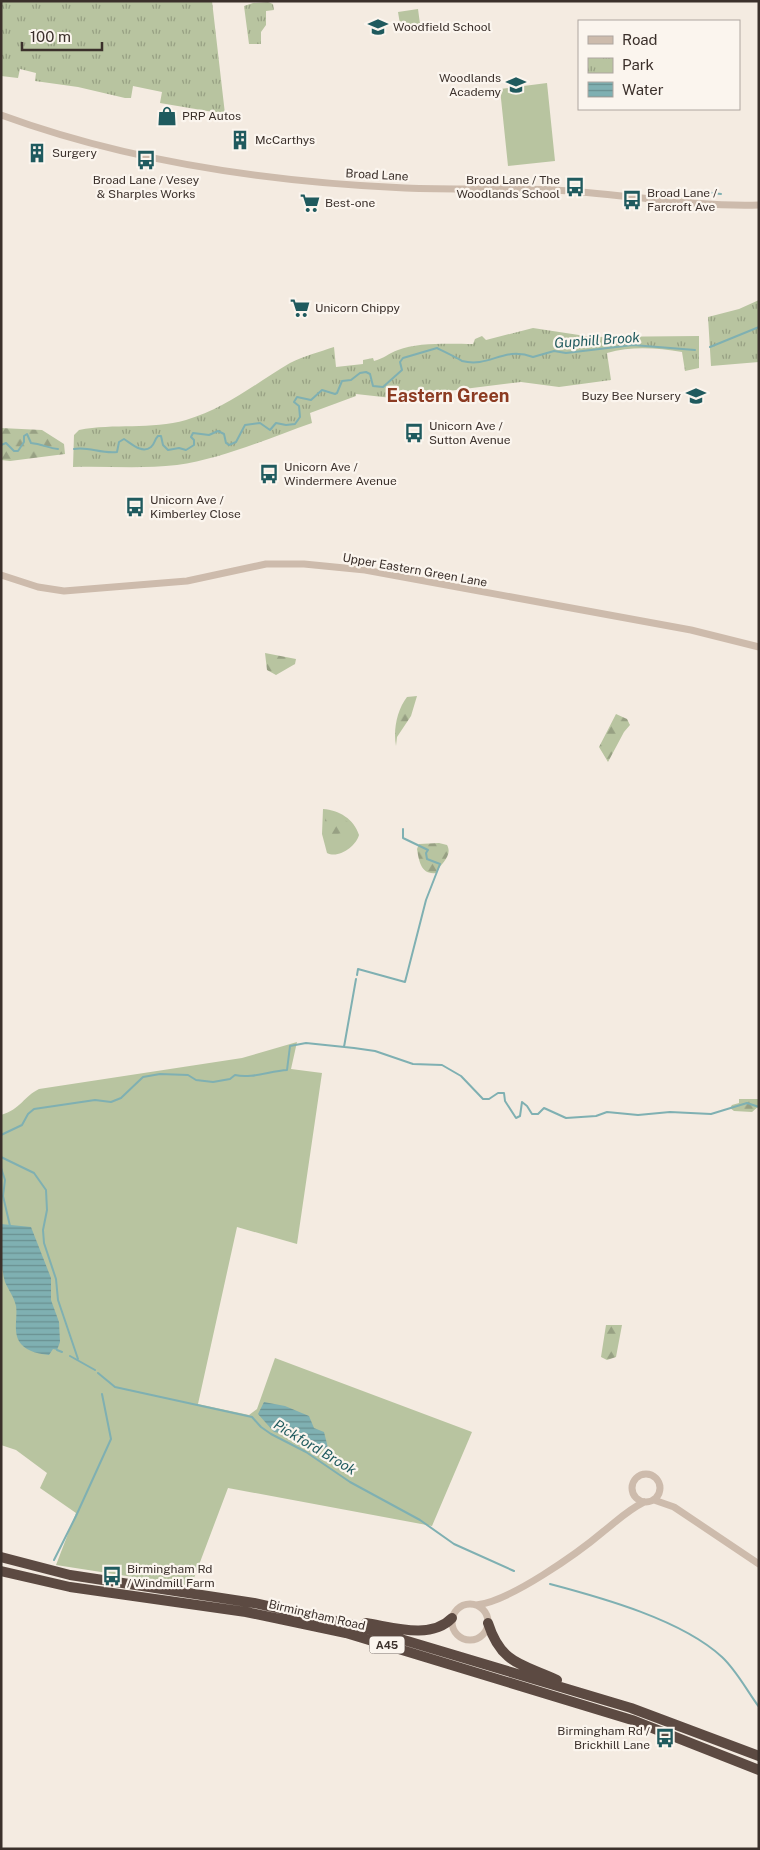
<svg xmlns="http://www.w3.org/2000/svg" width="760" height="1850" viewBox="0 0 760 1850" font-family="'Public Sans',sans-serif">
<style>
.green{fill:#b8c4a0}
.forest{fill:url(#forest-firs)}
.park{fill:url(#park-tufts)}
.water{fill:url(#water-rules)}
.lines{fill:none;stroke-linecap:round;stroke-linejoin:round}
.stream{stroke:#7fb0b2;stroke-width:2}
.minor{stroke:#cdbbac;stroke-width:7}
.highway{stroke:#5c4a42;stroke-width:10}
.labels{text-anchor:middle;stroke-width:4.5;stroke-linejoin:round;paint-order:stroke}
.shield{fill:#fbf5ee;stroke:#756b66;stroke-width:1}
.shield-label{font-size:11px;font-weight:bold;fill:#3b302b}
.poi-label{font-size:12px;fill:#3b302b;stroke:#fbf5ee;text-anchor:start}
.street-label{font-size:12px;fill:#3b302b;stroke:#fbf5ee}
.water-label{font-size:14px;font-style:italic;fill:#1f5a5e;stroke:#fbf5ee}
.district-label{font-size:18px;font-weight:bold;fill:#8c3b22;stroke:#fbf5ee}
</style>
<defs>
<pattern id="forest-firs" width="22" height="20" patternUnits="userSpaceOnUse" patternTransform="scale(1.25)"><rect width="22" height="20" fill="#b8c4a0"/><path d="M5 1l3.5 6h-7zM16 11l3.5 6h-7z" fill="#97a083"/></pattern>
<pattern id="park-tufts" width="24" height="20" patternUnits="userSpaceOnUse" patternTransform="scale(1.25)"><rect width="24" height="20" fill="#b8c4a0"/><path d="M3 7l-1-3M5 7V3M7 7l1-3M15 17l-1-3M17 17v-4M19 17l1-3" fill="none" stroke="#97a083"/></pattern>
<pattern id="water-rules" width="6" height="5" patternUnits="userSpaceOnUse" patternTransform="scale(1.25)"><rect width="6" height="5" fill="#7fb0b2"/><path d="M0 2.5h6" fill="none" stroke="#699091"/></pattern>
</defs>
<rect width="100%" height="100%" fill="#f4ebe1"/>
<path class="green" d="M 418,9 L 420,24 L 402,26 L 400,24 L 398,12 Z
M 547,83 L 555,161 L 508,166 L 500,89 Z
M 323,809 C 339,810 354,819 359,835 C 356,846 339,859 327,853 L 322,834 Z
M 297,1042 L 291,1069 L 322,1073 L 297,1244 L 237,1227 L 198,1404 L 249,1415 L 257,1409 L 275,1358 L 472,1432 L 432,1526 L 228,1488 L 191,1586 L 56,1565 L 76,1513 L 40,1488 L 47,1473 L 16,1450 L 1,1445 L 1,1115 C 21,1109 24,1096 39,1089 L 242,1058 Z"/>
<path class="forest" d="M 1,428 L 42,430 L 64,444 L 65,454 L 10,461 L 1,460 Z
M 265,653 L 296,659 L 295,664 L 276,675 L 267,670 Z
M 417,696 L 411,716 L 397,737 L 396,746 C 393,730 397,710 407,697 Z
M 616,714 L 627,719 L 630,725 L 624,732 L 608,762 L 599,747 Z
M 330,812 L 350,823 L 354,835 L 342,833 L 330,836 L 332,842 L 329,844 L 327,842 L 324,832 L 326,813 Z
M 439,843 L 447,845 C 453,856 441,863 436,873 C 421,875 419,861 417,849 L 419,844 Z
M 739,1099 L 759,1099 L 759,1106 L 752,1112 L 734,1111 L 730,1108 L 732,1105 L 739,1103 Z
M 606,1325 L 622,1325 L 616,1357 L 607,1360 L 601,1357 Z"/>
<path class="park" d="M 1,1 L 212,1 L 225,114 L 160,103 L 162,92 L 133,86 L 131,98 L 125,98 L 78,87 L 35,81 L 36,73 L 20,69 L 18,78 L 1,76 Z
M 268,2 L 273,4 L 274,10 L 266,11 L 266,25 L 261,32 L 261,44 L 249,44 L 244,6 L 253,3 Z
M 759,300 L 759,362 L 711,366 L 708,317 L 739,309 Z
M 533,328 L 592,337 L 699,336 L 699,368 L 685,371 L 682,352 C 657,348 632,346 607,353 L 611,380 L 559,387 L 521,382 L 392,398 L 356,394 L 356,396 L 310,413 L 312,423 C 269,438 222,459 177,465 C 142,469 108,466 73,467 L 74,435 L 79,430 C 114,423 151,430 186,420 C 225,409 256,383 290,363 C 304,356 319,352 334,347 L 336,367 L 363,364 L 363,360 L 373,358 L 374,361 C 383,359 389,353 398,350 C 418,342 452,344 473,344 L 475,339 L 482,336 L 486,340 Z"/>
<path class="water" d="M 1,1224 L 31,1227 L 51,1278 L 51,1300 L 59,1322 L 60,1342 L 57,1350 L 53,1349 L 49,1355 C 40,1354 28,1352 21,1344 C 12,1333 18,1318 16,1306 C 14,1297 9,1291 5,1282 C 0,1265 1,1242 1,1224 Z
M 264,1402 L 285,1406 L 309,1416 L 314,1428 L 324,1432 L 328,1448 L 322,1449 L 303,1437 L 274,1432 L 258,1414 Z"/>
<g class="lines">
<path class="stream" d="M 704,192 L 721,194
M 710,347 L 759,327
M 1,445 L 6,443 L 14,451 L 18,451 L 24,442 L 24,436 L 27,434 L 31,443 C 42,444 48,448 58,449
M 74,449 C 88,446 101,454 117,452 L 119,442 L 124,439 C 132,444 142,454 151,447 C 155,444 154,440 158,436 L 161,436 L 163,445 L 168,450 L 179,448 L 186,450 L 194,445 L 194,440 L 191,437 L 193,433 L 209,435 L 218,431 L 224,434 L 226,443 L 229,445 L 236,442 L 245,425 L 260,423 L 270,430 L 276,423 L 286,425 L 295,424 L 300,417 L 299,406 L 294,402 L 297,397 L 311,400 L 322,390 L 335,394 L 337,393 L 342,381 L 351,380 L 360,373 L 366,372 L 370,374 L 373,386 L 383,387 L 402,370 L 400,362 L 403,358 L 437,348 C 441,350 460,359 462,361 C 490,368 503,346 533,357 L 554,351 L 566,353 L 633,345 L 695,350
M 357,975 L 358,969 L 405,982 L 426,900 L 440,864 L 427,859 L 426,853 L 428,850 L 403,838 L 403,829
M 344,1047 L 356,979
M 1,1135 L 22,1125 L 28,1114 L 34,1109 L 95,1100 L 111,1102 L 121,1098 L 143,1077 L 160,1074 L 188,1075 L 196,1080 L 213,1082 L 230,1079 L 235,1075 C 251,1079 270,1071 287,1070 L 290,1046 L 306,1043 L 354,1048 L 375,1051 L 413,1064 L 442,1065 L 461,1076 L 483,1099 L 489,1099 L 498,1093 L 504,1093 L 505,1101 L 516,1118 L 520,1116 L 522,1102 L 527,1106 L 532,1114 L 538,1114 L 544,1108 L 566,1118 L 596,1116 L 607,1112 L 638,1115 L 670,1112 L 711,1114 L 747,1103 L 759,1107
M 1,1157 L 34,1173 L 46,1190 L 47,1210 L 43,1230 L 44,1243 L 56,1279 L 58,1300 L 78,1359
M 1,1168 L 5,1180 L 3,1196 L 10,1226
M 57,1350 L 62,1352
M 70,1356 L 95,1370
M 98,1373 L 115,1387 L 252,1417 L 261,1427 L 271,1434 L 306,1452 L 350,1482 L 420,1520 L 454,1544 L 514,1571
M 54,1560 L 76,1516 L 111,1439 L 102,1394
M 550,1584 C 603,1598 682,1620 722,1657 C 737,1671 747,1691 759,1707"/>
<path class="minor" d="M 1,115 C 129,162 269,182 405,188 C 455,190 505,188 555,190 C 623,194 691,207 759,205
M 1,575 L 38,587 L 64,591 L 187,581 L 266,564 L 304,564 L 365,570 L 691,630 L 759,647
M632 1488a14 14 0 1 1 28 0a14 14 0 1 1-28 0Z
M 654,1500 L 674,1507 L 759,1564
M452 1622a18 18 0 1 1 36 0a18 18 0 1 1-36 0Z
M 476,1605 C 509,1602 578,1553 604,1531 C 618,1520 628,1510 644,1502"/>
<path class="highway" d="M 1,1557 L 70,1575 L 254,1603 L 357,1626 L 631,1708 L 759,1756
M 1,1571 L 70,1587 L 246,1612 L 346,1633 L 632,1720 L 759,1770
M 366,1623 C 392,1627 431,1640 452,1618
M 488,1623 C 501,1664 522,1664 557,1680"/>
</g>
<defs>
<symbol id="school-bare" viewBox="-9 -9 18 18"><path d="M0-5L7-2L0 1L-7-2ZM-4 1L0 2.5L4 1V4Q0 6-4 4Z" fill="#1f5a5e" stroke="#fbf5ee" stroke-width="2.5" paint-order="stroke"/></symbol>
<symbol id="shop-bare" viewBox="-9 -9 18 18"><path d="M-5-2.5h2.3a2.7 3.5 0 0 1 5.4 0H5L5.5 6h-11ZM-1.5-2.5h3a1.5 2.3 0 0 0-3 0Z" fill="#1f5a5e" stroke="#fbf5ee" stroke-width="2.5" paint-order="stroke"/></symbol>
<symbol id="building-bare" viewBox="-9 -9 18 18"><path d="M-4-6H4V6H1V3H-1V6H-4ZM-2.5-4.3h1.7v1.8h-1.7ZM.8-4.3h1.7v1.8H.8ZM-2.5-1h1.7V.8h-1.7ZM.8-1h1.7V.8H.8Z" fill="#1f5a5e" stroke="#fbf5ee" stroke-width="2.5" paint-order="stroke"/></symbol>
<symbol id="bus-bare" viewBox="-9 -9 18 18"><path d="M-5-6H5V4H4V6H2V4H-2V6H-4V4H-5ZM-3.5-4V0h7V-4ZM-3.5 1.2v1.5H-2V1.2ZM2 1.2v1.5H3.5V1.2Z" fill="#1f5a5e" stroke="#fbf5ee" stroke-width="2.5" paint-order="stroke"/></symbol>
<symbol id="supermarket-bare" viewBox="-9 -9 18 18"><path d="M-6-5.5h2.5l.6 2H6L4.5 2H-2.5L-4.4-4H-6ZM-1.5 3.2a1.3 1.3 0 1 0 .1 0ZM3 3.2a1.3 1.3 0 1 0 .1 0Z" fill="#1f5a5e" stroke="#fbf5ee" stroke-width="2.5" paint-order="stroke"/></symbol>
</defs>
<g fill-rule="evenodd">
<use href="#school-bare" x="364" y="13" width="28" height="28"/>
<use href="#school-bare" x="502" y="71" width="28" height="28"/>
<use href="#shop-bare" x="153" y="102" width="28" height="28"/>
<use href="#building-bare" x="226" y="126" width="28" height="28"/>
<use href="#building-bare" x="23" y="139" width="28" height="28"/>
<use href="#bus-bare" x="132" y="146" width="28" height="28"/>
<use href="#bus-bare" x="561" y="173" width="28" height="28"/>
<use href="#bus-bare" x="618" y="186" width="28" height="28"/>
<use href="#supermarket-bare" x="296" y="189" width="28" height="28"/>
<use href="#supermarket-bare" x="286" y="294" width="28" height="28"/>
<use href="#school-bare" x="682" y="382" width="28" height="28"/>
<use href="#bus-bare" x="400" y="419" width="28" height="28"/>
<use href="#bus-bare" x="255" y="460" width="28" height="28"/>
<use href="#bus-bare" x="121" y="493" width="28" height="28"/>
<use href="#bus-bare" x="98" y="1562" width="28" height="28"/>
<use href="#bus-bare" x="651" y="1724" width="28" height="28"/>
</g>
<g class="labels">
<rect class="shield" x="369.5" y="1636.5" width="35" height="17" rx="4"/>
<g class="shield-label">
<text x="387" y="1649">A45</text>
</g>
<g class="poi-label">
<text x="393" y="31">Woodfield School</text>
<text x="501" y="82" text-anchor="end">Woodlands<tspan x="501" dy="14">Academy</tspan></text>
<text x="182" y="120">PRP Autos</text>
<text x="255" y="144">McCarthys</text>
<text x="52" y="157">Surgery</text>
<text x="146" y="184" text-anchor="middle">Broad Lane / Vesey<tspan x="146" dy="14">&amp; Sharples Works</tspan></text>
<text x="560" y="184" text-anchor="end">Broad Lane / The<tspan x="560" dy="14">Woodlands School</tspan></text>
<text x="647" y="197">Broad Lane /<tspan x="647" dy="14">Farcroft Ave</tspan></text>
<text x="325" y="207">Best-one</text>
<text x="315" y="312">Unicorn Chippy</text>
<text x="681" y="400" text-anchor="end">Buzy Bee Nursery</text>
<text x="429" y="430">Unicorn Ave /<tspan x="429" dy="14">Sutton Avenue</tspan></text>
<text x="284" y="471">Unicorn Ave /<tspan x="284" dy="14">Windermere Avenue</tspan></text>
<text x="150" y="504">Unicorn Ave /<tspan x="150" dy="14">Kimberley Close</tspan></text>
<text x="127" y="1573">Birmingham Rd<tspan x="127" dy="14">/ Windmill Farm</tspan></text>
<text x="650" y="1735" text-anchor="end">Birmingham Rd /<tspan x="650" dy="14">Brickhill Lane</tspan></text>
</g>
<g class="street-label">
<text transform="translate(377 175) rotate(3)" y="4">Broad Lane</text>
<text transform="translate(415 570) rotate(10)" y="4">Upper Eastern Green Lane</text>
<text transform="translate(317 1615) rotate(13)" y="4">Birmingham Road</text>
</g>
<g class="water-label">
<text transform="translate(597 340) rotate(-4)" y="5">Guphill Brook</text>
<text transform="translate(315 1447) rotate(31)" y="5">Pickford Brook</text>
</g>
<g class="district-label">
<text x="448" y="402">Eastern Green</text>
</g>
</g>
<rect width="760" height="1850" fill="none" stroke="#3b302b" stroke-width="5"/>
<rect x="578" y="20" width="162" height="90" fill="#fbf5ee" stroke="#aea6a0"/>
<rect x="588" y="36" width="25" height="8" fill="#cdbbac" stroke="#aea6a0"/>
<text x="622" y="45" font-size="15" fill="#3b302b">Road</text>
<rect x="588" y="58" width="25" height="15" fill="url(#park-tufts)" stroke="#aea6a0"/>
<text x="622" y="70" font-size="15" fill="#3b302b">Park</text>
<rect x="588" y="82" width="25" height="15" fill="url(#water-rules)" stroke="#aea6a0"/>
<text x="622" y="95" font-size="15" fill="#3b302b">Water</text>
<path d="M22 42v8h80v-8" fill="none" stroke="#3b302b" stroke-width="2.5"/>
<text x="30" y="42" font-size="15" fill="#3b302b" stroke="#fbf5ee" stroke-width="4" paint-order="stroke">100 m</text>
</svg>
